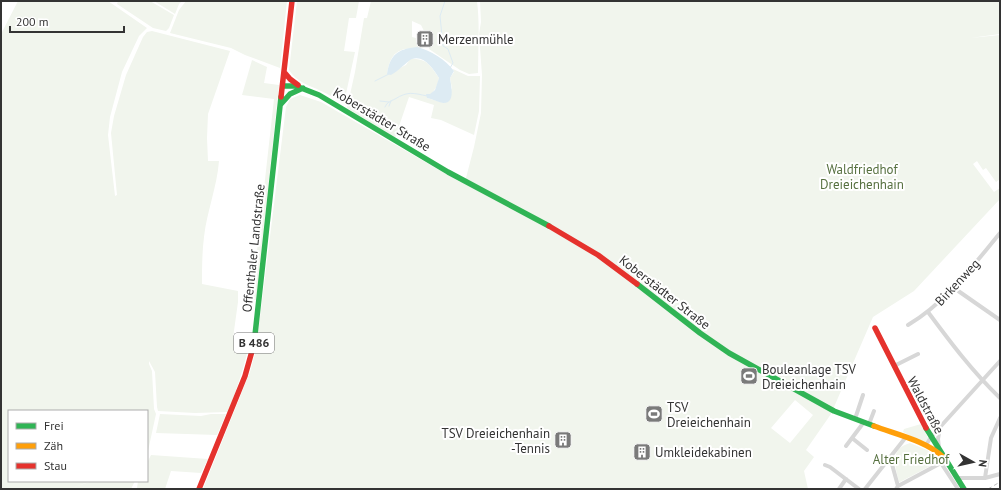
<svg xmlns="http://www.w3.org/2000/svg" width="1001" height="490" viewBox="0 0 1001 490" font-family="'PT Sans',sans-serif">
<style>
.green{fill:#f1f5ed;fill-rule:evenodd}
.water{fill:#ddebf3}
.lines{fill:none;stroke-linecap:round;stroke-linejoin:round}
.stream{stroke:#ddebf3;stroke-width:1}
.street{stroke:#d7d7d7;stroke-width:4}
.fast{stroke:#30b455;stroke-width:5.5}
.slow{stroke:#ff9f0a;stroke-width:5.5}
.jam{stroke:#e5322d;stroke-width:5.5}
.rail{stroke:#bebebe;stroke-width:1;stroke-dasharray:4 3;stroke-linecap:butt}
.labels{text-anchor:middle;stroke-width:4;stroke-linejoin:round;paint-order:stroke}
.shield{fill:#fff;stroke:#707070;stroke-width:1}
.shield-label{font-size:12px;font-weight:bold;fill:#333}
.poi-label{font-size:13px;fill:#333;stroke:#fff;text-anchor:start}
.street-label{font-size:13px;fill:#333;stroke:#fff}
.park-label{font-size:13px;fill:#56703f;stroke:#fff}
</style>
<rect width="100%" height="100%" fill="#fff"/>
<path class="green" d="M 18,1 L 108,1 L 147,28 L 139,36 L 122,72 L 110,117 L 108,135 L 115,196 L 117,195 L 111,133 L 114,116 L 126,75 L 143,37 L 147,32 L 152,31 L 230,51 L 208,114 L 207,138 L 208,161 L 219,161 C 217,187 207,211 204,237 C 202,253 202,269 202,284 L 238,291 L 238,302 L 233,338 L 250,340 C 245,365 237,388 228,412 L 195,413 L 158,411 L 157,407 L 155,372 L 149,361 L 149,364 L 152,371 L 154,409 L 156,414 L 148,451 L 147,452 L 147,411 L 9,411 L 9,481 L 91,481 L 69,489 L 92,481 L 135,481 L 131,489 L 1,489 L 1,34 Z
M 118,1 L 150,1 L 174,15 L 169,28 L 166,31 L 153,28 L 117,4 Z
M 154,1 L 182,1 L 179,4 L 175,14 Z
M 186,1 L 287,1 L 280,68 L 245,55 L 231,48 L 170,33 L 179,10 Z
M 297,1 L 359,1 L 356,18 L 349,18 L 344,51 L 355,52 L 344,103 C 336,99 328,94 321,91 C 309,85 296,82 289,70 Z
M 371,1 L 383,2 L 383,1 L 477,1 C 480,25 478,49 478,73 L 469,74 L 460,70 L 429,49 L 430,43 L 427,32 L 424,31 L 421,25 L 412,21 L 412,37 L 416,38 L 416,42 L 424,48 C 402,48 391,48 387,74 L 406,65 L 410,59 C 427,58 430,65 439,78 C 437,88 434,91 427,98 L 444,103 L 452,88 L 450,78 L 454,72 L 453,69 L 468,76 L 480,76 L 479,111 L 474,135 L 441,120 L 431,118 L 434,105 L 409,97 L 395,138 L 347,108 L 355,72 L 364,18 L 367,18 Z
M 480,1 L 1000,1 L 1000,34 L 970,38 L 1000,35 L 1000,179 L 996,182 L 986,168 L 983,170 L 977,161 L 973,164 L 994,192 L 1000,188 L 1000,199 L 914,291 L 873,317 L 831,414 L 806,450 L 814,457 L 804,471 L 808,489 L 203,489 L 250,372 L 256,350 L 286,107 L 290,99 L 300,95 L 321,102 L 460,182 L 466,178 L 474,147 L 481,113 L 482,75 L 479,34 L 481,22 ZM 795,400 L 813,415 L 790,443 L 771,428 Z
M 252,60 L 267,67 L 264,83 L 279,85 L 256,300 L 253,300 L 256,260 L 274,99 L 242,95 Z
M 160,414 L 201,416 L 211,414 L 226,414 L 217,435 L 156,433 Z
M 921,424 L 928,438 L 925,443 L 903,432 L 904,429 Z
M 910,443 L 927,450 L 935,457 L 934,459 L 938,462 L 900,482 L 899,482 C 895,466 889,449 910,443 Z
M 151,455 L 208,459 L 201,473 L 171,471 L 165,489 L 137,488 L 138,481 L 147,481 L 147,463 Z"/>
<path class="water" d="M 417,47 C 430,50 446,60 454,71 L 450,78 C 451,85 456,104 443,103 C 438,102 432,99 427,98 L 426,94 L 430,94 L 435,90 L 439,78 C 433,69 425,55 412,59 C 409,60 397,72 391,75 L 387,74 C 390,55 397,49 417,47 Z"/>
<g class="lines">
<path class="stream" d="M 445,1 L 440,16 L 443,46 L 448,49 L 453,63 L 450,68
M 375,81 L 389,74
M 380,101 L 389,102
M 389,106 L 391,101
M 385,107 C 387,102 391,101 395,99 C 408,91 413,93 427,96"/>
<path class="street" d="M 954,288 L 1000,320
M 928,312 C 951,343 972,371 1000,398
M 908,325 C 946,302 972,267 1000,233
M 894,366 L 918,354
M 855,419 L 863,395
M 869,424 L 874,411
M 852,438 L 867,450
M 926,445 L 931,437 L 1000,361
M 846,446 L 864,422
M 939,448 L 938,439 L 940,428
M 890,457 L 898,486 L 896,489
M 825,465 L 830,467 L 859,489
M 958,478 L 985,478 L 1000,474
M 985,478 L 991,438 L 1000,418
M 898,486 L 941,463 L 958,489
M 839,489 L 846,479
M 865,489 L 906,437"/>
<path class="fast" d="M 283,86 L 296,86 L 319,95 L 448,172 L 549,226
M 281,104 L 290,94 L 303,88
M 637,284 L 700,333 L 729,353 L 834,411 L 874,426
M 254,344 L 281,97
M 926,428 L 964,489"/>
<path class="slow" d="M 874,426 C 895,434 927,441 943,457"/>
<path class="jam" d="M 284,72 L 290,79 L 298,85
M 281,97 L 292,1
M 549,226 L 598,255 L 637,284
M 875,328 L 926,428
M 199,489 L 245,376 L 254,344"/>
<path class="rail" d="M 988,489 L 1000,482"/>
</g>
<defs>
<symbol id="building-square" viewBox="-11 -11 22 22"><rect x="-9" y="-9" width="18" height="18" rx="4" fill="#7a7a7a" stroke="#fff"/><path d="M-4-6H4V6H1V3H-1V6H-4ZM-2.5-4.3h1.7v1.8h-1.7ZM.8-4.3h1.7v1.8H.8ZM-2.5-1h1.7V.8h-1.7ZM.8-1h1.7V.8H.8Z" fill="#fff"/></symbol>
<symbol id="stadium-square" viewBox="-11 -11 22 22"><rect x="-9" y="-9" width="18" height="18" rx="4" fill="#7a7a7a" stroke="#fff"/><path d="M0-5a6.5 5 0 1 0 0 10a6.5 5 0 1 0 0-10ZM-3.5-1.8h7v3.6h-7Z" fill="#fff"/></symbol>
</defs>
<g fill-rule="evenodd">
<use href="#building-square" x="415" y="29" width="20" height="20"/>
<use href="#stadium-square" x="739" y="366" width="20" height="20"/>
<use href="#stadium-square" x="644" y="404" width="20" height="20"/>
<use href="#building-square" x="553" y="430" width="20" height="20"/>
<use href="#building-square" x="632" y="442" width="20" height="20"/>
</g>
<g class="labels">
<rect class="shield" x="234" y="333" width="40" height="20" rx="3"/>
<g class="shield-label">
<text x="254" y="347">B 486</text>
</g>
<g class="poi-label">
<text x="438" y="44">Merzenmühle</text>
<text x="762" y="374">Bouleanlage TSV<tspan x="762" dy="15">Dreieichenhain</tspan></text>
<text x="667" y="412">TSV<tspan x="667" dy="15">Dreieichenhain</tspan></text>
<text x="550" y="438" text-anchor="end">TSV Dreieichenhain<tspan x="550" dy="15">-Tennis</tspan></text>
<text x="655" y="457">Umkleidekabinen</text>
</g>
<g class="street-label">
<text transform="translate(382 119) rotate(31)" y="5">Koberstädter Straße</text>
<text transform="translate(253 248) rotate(-84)" y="5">Offenthaler Landstraße</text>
<text transform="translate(957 282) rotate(-47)" y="5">Birkenweg</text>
<text transform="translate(665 292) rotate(38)" y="5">Koberstädter Straße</text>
<text transform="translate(926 405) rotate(62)" y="5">Waldstraße</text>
</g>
<g class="park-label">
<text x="862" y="174">Waldfriedhof<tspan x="862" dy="15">Dreieichenhain</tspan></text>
<text x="911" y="464">Alter Friedhof</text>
</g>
</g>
<rect width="1001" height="490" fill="none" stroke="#333333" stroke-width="4"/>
<rect x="8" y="410" width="140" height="72" fill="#ffffff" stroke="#adadad"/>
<rect x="16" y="423" width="20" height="6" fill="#30b455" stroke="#adadad"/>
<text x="44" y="430" font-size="12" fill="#333333">Frei</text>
<rect x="16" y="443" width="20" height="6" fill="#ff9f0a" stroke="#adadad"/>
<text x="44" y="450" font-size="12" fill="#333333">Zäh</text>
<rect x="16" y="463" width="20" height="6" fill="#e5322d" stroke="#adadad"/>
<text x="44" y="470" font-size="12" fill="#333333">Stau</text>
<g transform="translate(973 462) rotate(98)" stroke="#ffffff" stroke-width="3" paint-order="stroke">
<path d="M0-3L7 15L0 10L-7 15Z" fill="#333333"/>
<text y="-6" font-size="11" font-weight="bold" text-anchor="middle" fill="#333333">N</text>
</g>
<path d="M10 26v6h114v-6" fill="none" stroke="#333333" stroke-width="2"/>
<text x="16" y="26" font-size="12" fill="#333333" stroke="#ffffff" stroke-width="3" paint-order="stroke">200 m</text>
</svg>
